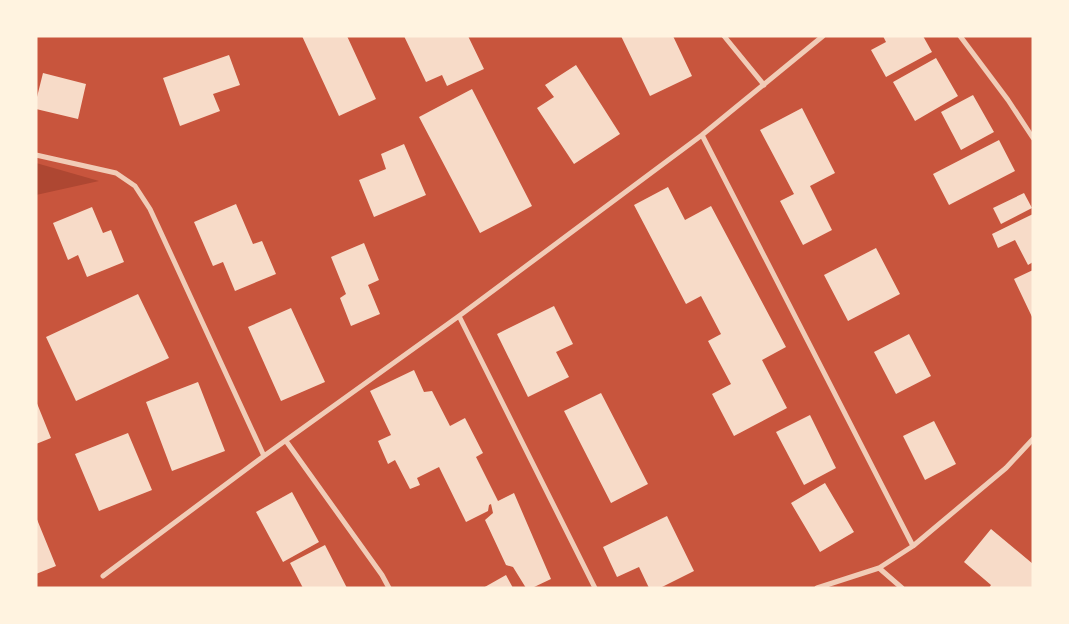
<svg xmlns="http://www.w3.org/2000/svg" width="1069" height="624" viewBox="0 0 1069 624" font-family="Arial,sans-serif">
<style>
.green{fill:#ae4732}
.building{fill:#f7dbc8}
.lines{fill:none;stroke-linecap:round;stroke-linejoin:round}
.minor{stroke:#f1ccb7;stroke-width:5}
</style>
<rect width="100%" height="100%" fill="#c8553d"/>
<path class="green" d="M 36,163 L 99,181 L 36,195 Z"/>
<path class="building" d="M 302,36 L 347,36 L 376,99 L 339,116 Z
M 404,36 L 468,36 L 484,69 L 447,86 L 442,75 L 426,82 Z
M 621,36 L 673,36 L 692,76 L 650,96 Z
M 883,36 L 923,36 L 932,52 L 886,77 L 871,50 L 886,42 Z
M 229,55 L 240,85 L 213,94 L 220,111 L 180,126 L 163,78 Z
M 936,58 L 958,96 L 915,121 L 893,82 Z
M 576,65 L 620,134 L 574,164 L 537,108 L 554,97 L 545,85 Z
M 43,73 L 86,84 L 78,119 L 36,109 L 36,101 Z
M 472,89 L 532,206 L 480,233 L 419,117 Z
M 973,95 L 994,132 L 961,150 L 941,112 Z
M 802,108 L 835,173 L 810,186 L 832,230 L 803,245 L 780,201 L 794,194 L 760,130 Z
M 999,140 L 1015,171 L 949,205 L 933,174 Z
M 404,144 L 426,195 L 374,217 L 359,180 L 386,169 L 381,154 Z
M 668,187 L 685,220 L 711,206 L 786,347 L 762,360 L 787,408 L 734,436 L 712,394 L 731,384 L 708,341 L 721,334 L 701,296 L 686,304 L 634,205 Z
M 1024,193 L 1032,208 L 1001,224 L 993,208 Z
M 236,204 L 253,244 L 262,241 L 276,274 L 235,291 L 223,262 L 213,266 L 194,222 Z
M 92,207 L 103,233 L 111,230 L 124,262 L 87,277 L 78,255 L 68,260 L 53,223 Z
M 1033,214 L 1033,262 L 1028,265 L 1015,240 L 998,248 L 992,234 Z
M 364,243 L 379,280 L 368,285 L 380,314 L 351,326 L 340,298 L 346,294 L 331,257 Z
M 876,248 L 900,294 L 848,321 L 824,275 Z
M 1033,270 L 1033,319 L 1014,279 Z
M 138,294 L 169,358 L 76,401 L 46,337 Z
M 554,306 L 573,344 L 556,352 L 569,377 L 528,397 L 497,334 Z
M 291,308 L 325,382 L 281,401 L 248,327 Z
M 909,334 L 931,376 L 896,394 L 874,352 Z
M 414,370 L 424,392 L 432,391 L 450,426 L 465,418 L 483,453 L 476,457 L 498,501 L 514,493 L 551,579 L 532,588 L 526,588 L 513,567 L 506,565 L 485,520 L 493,513 L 491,504 L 489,505 L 488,511 L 466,522 L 439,467 L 417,478 L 420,485 L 410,489 L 395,460 L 388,464 L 378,441 L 391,435 L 370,391 Z
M 198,382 L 225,451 L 172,471 L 146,402 Z
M 601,393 L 648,484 L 611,503 L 564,411 Z
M 36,401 L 51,438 L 36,444 Z
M 810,415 L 836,468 L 804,485 L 776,432 Z
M 934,421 L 956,464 L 925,480 L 903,436 Z
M 128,433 L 152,490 L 99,511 L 75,454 Z
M 825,483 L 854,532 L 820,552 L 791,503 Z
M 292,492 L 319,542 L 283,562 L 256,512 Z
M 667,516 L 694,571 L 660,588 L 649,588 L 639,567 L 617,577 L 603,547 Z
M 36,517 L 56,566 L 36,574 Z
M 991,529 L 1033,564 L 1033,588 L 989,588 L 991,585 L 964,562 Z
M 325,545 L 347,588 L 303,588 L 290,563 Z
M 506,575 L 513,588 L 483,588 Z"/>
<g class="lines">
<path class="minor" d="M 724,36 L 764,85
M 960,36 L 1008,100 L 1033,138
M 702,135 L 913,546
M 36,155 L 116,173 L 135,186 L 150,209 L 264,456
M 459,316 L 595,588
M 286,441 L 382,575 L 389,588
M 879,568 L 902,588
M 103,576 L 264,456 L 459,316 L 702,135 L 823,36
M 817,588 L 879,568 L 913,546 L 1006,468 L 1033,439"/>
</g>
<rect width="1069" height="624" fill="none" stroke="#fff3e0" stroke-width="75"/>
</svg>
